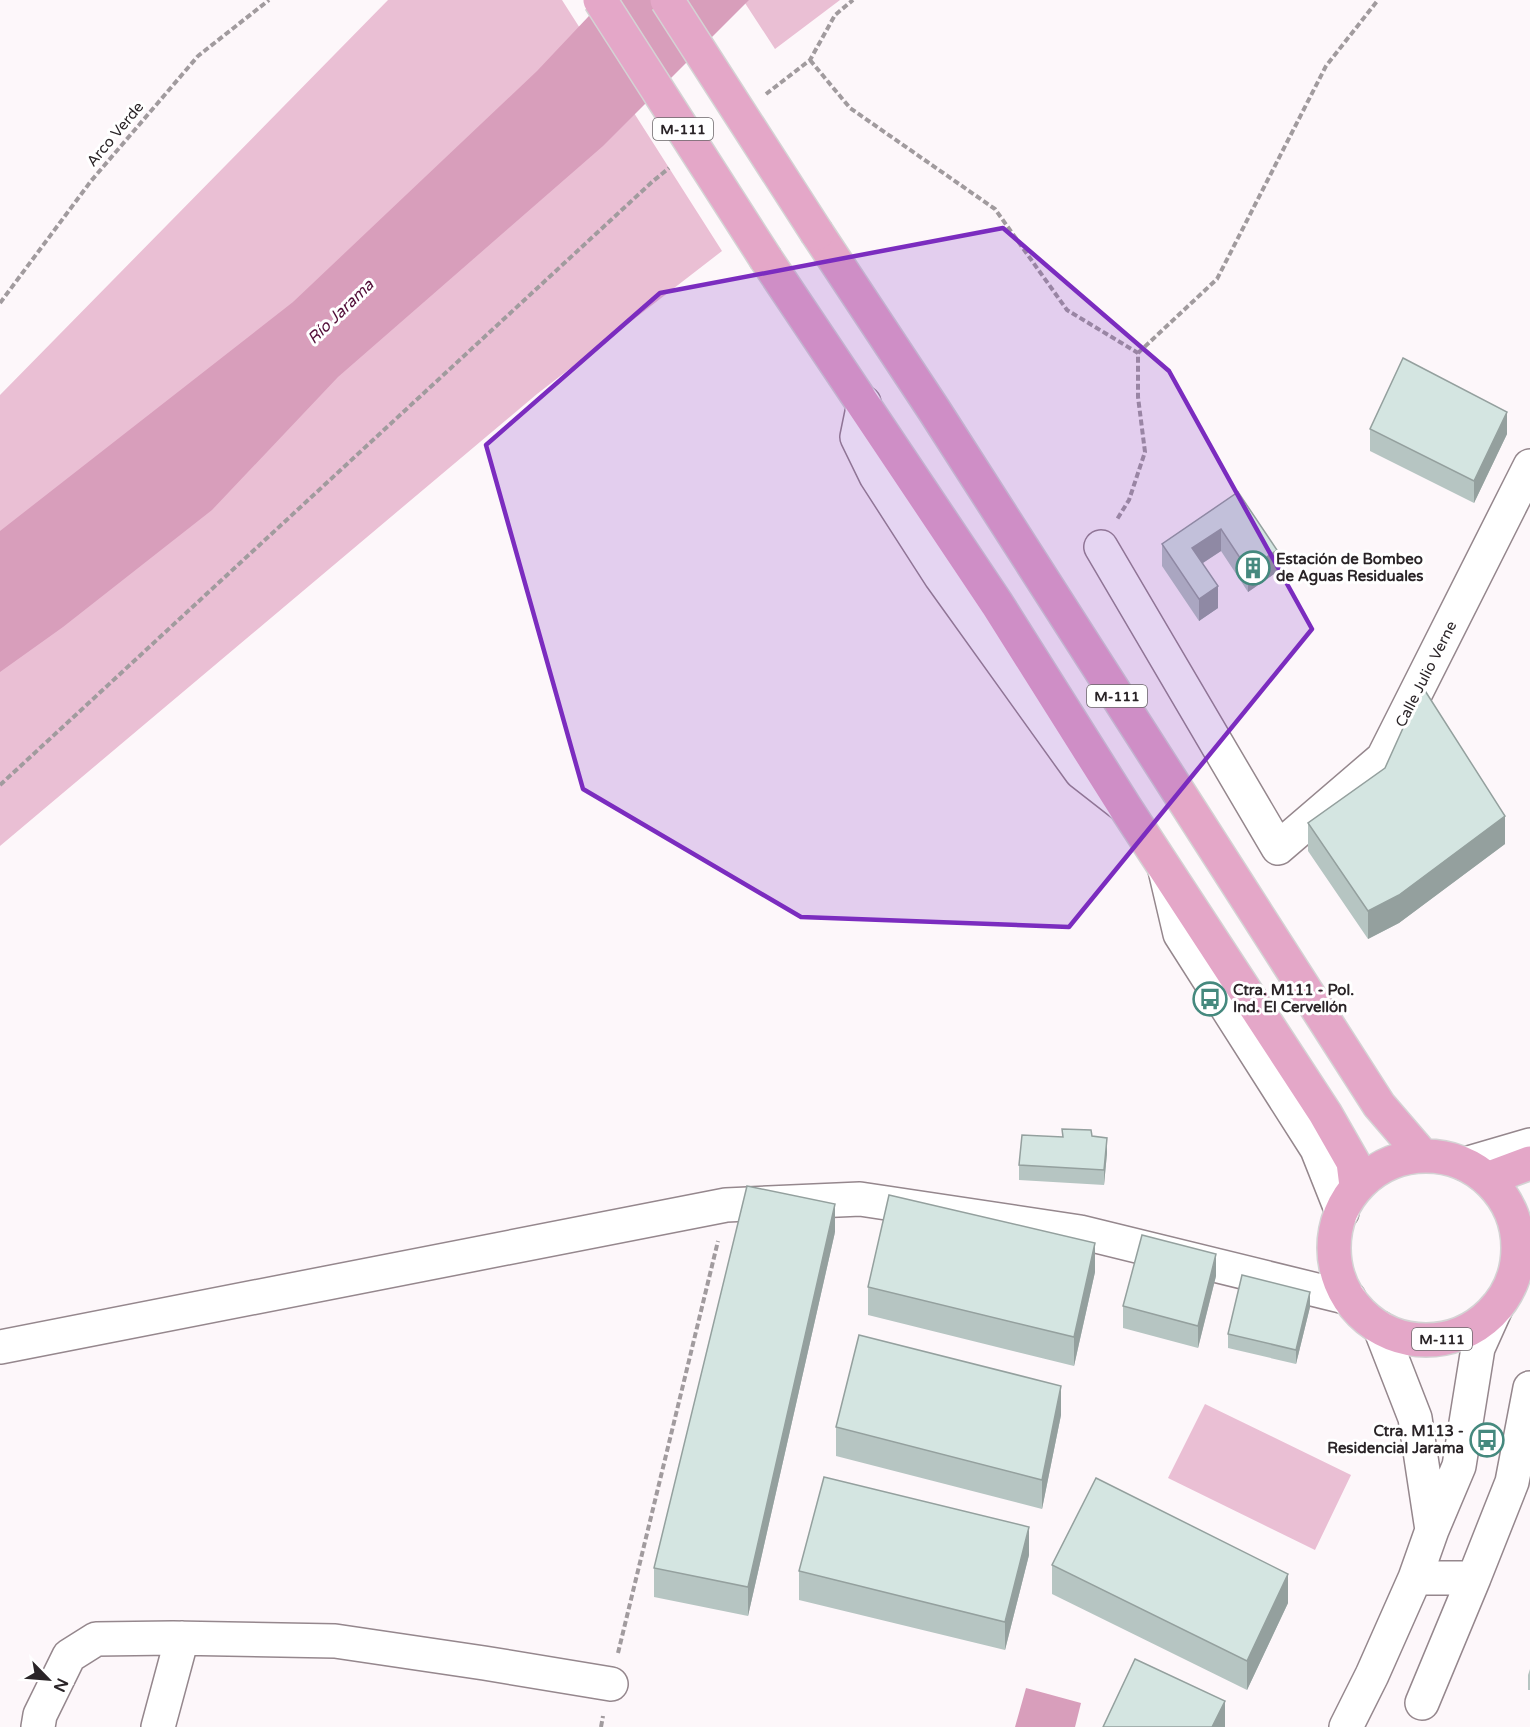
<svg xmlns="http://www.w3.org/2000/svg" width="1530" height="1727" viewBox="0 0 1530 1727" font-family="'Varela Round',sans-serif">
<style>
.green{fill:#eabfd4}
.water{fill:#d89ebb}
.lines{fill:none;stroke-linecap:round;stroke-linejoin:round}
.minor-casing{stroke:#95878d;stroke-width:36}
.major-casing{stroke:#d4d3d4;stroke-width:36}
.path{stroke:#a19b9e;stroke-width:4;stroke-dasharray:6 3;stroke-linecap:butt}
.minor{stroke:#fff;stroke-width:33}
.major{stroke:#e4a7c8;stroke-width:33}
.major-bridge-casing{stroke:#d4d3d4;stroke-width:36;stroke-linecap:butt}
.major-bridge{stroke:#e4a7c8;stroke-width:33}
.wall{fill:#b6c5c2}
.shaded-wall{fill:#94a09e}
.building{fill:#d4e5e1;stroke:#94a09e;stroke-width:1.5}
.marked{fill:#7b2cbf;fill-opacity:0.2;stroke:#7b2cbf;stroke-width:4.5;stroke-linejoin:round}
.labels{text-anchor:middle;stroke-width:6;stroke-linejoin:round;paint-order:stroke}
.shield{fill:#fff;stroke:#6a6668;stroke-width:1.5}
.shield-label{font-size:14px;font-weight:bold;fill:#2a2427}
.street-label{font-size:15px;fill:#2a2427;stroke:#fff}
.poi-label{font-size:15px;font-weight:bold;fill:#2a2427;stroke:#fff;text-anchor:start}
.water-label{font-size:16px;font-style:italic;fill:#520e38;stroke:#fff}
</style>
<rect width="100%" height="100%" fill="#fdf7fa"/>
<path class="green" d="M 388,0 L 562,0 L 722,251 L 537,394 L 0,846 L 0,395 Z
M 743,0 L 840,0 L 775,49 Z
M 1205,1404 L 1351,1475 L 1315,1550 L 1168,1478 Z"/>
<path class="water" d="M 604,0 L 749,0 L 603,146 L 338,377 L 212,510 L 63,627 L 0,672 L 0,531 L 293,302 L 537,71 Z
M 1026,1688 L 1081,1703 L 1075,1727 L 1015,1727 Z"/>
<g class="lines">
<defs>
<path id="minor" d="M 864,403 L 857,437 L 876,476 L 941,577 L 1081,772 L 1122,804
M 1101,547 L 1278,848 L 1383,758 L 1530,466
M 1165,870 L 1180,934 L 1317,1149 L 1342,1212
M 1465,1164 L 1530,1145
M 1380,1328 L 1415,1418 L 1432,1530
M 0,1347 L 726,1205 L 860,1199 L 1080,1232 L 1349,1298
M 1415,1578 L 1474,1578 L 1512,1482 L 1530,1388
M 1422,1703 L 1474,1578
M 38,1727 L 40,1715 L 69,1656 L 96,1639 L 173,1638 L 335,1641 L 484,1663 L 611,1684
M 158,1727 L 182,1638
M 1346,1727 L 1372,1675 L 1415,1578 L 1432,1530 L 1459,1466 L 1478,1348 L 1496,1308"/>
<path id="major" d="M 817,233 L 934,410 L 1379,1105 L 1422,1155
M 766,259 L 997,604 L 1125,807 L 1325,1113 L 1353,1162 L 1356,1186
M1334 1248a92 92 0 1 1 184 0a92 92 0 1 1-184 0Z
M 1487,1179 L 1530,1163"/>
</defs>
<use href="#minor" class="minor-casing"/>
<use href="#major" class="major-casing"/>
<path class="path" d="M 810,60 L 850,108 L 995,209 L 1067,310 L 1138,353 L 1138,397 L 1145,452 L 1129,500 L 1116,521
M 766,94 L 810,60 L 835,15 L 853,0
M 0,303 L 91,181 L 198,56 L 269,0
M 1138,353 L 1217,279 L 1326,66 L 1378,0
M 0,785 L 652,182 L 669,168
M 618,1653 L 718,1241
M 601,1727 L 603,1716"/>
<use href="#minor" class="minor"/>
<use href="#major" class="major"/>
<defs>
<path id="major-bridge" d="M 600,0 L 766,259
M 667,0 L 817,233"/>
</defs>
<use href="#major-bridge" class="major-bridge-casing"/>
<use href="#major-bridge" class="major-bridge"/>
</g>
<path class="wall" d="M 1370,429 L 1507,434 L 1474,503 L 1370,451 Z
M 1238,492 L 1277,572 L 1248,592 L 1221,551 L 1203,563 L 1218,608 L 1199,621 L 1162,566 L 1162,544 Z
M 1308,823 L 1505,844 L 1399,923 L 1368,939 L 1308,851 Z
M 1092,1136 L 1107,1153 L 1104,1185 L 1019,1180 L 1019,1165 L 1062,1137 Z
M 835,1232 L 748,1616 L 654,1597 L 654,1568 Z
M 1095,1272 L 1074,1366 L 868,1315 L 868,1287 Z
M 1216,1276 L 1198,1348 L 1123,1328 L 1123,1306 Z
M 1310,1307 L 1296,1364 L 1228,1348 L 1228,1334 Z
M 1061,1415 L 1042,1509 L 836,1456 L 836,1427 Z
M 1029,1555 L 1005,1650 L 799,1600 L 799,1571 Z
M 1052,1565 L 1288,1603 L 1247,1690 L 1052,1594 Z
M 1530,1669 L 1530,1690 L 1528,1690 L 1528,1675 Z"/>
<path class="shaded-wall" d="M 1507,412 L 1507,434 L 1474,503 L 1474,481 Z
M 1221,529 L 1221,551 L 1192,570 L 1192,548 Z
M 1277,550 L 1277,572 L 1248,592 L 1248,570 Z
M 1218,586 L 1218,608 L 1199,621 L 1199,599 Z
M 1505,816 L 1505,844 L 1399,923 L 1368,939 L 1368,911 Z
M 1107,1138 L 1107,1153 L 1104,1185 L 1104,1170 Z
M 835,1204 L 835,1232 L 748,1616 L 748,1587 Z
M 1095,1243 L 1095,1272 L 1074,1366 L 1074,1337 Z
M 1216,1254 L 1216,1276 L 1198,1348 L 1198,1326 Z
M 1310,1292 L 1310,1307 L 1296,1364 L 1296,1350 Z
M 1061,1386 L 1061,1415 L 1042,1509 L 1042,1480 Z
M 1029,1527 L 1029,1555 L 1005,1650 L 1005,1622 Z
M 1288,1574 L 1288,1603 L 1247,1690 L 1247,1661 Z
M 1225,1701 L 1225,1727 L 1212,1727 Z"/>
<path class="building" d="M 1403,358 L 1507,412 L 1474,481 L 1370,429 Z
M 1238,492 L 1277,550 L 1248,570 L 1221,529 L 1192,548 L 1218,586 L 1199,599 L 1162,544 Z
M 1422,686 L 1505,816 L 1399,895 L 1368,911 L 1308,823 L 1385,768 Z
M 1062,1129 L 1091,1130 L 1092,1136 L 1107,1138 L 1104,1170 L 1019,1165 L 1022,1135 L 1063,1137 Z
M 747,1186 L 835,1204 L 748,1587 L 654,1568 Z
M 889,1195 L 1095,1243 L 1074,1337 L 868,1287 Z
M 1142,1235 L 1216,1254 L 1198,1326 L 1123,1306 Z
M 1242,1275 L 1310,1292 L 1296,1350 L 1228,1334 Z
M 859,1335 L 1061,1386 L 1042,1480 L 836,1427 Z
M 824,1477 L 1029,1527 L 1005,1622 L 799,1571 Z
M 1096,1478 L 1288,1574 L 1247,1661 L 1052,1565 Z
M 1135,1659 L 1225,1701 L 1212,1727 L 1103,1727 Z"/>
<path class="marked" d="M 1003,228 L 1169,371 L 1312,629 L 1069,927 L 801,917 L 583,789 L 486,445 L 660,293 Z"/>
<defs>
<symbol id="building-ring" viewBox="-11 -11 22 22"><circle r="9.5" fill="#fff" stroke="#45897e" stroke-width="1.5"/><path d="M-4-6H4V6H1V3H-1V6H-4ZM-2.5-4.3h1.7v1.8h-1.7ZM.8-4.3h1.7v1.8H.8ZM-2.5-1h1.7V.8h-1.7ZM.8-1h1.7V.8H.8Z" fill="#45897e"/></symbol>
<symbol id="bus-ring" viewBox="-11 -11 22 22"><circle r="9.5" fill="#fff" stroke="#45897e" stroke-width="1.5"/><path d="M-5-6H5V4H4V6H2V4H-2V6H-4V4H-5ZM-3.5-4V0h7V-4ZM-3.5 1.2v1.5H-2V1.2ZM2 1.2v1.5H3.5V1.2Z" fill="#45897e"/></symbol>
</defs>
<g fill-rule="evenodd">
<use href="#building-ring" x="1234" y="549" width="38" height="38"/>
<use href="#bus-ring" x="1191" y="980" width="38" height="38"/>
<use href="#bus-ring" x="1468" y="1421" width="38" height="38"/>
</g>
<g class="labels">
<g class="shield">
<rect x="653" y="118" width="60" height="22" rx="4.5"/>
<rect x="1087" y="685" width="60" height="22" rx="4.5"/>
<rect x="1412" y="1328" width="60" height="22" rx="4.5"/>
</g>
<g class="shield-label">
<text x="683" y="134">M-111</text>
<text x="1117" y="701">M-111</text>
<text x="1442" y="1344">M-111</text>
</g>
<g class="street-label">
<text transform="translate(115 134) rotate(-50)" y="5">Arco Verde</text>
<text transform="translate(1426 674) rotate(-63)" y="5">Calle Julio Verne</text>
</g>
<g class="poi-label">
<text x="1276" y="564">Estación de Bombeo<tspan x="1276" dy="17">de Aguas Residuales</tspan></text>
<text x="1233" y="995">Ctra. M111 - Pol.<tspan x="1233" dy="17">Ind. El Cervellón</tspan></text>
<text x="1464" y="1436" text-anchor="end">Ctra. M113 -<tspan x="1464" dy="17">Residencial Jarama</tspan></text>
</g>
<g class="water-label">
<text transform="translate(340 311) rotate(-44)" y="6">Río Jarama</text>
</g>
</g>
<g transform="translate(48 1679) rotate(115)" stroke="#ffffff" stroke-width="4.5" paint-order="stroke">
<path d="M0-4.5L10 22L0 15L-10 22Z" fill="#2a2427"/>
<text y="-9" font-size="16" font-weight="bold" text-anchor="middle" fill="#2a2427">N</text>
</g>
</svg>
